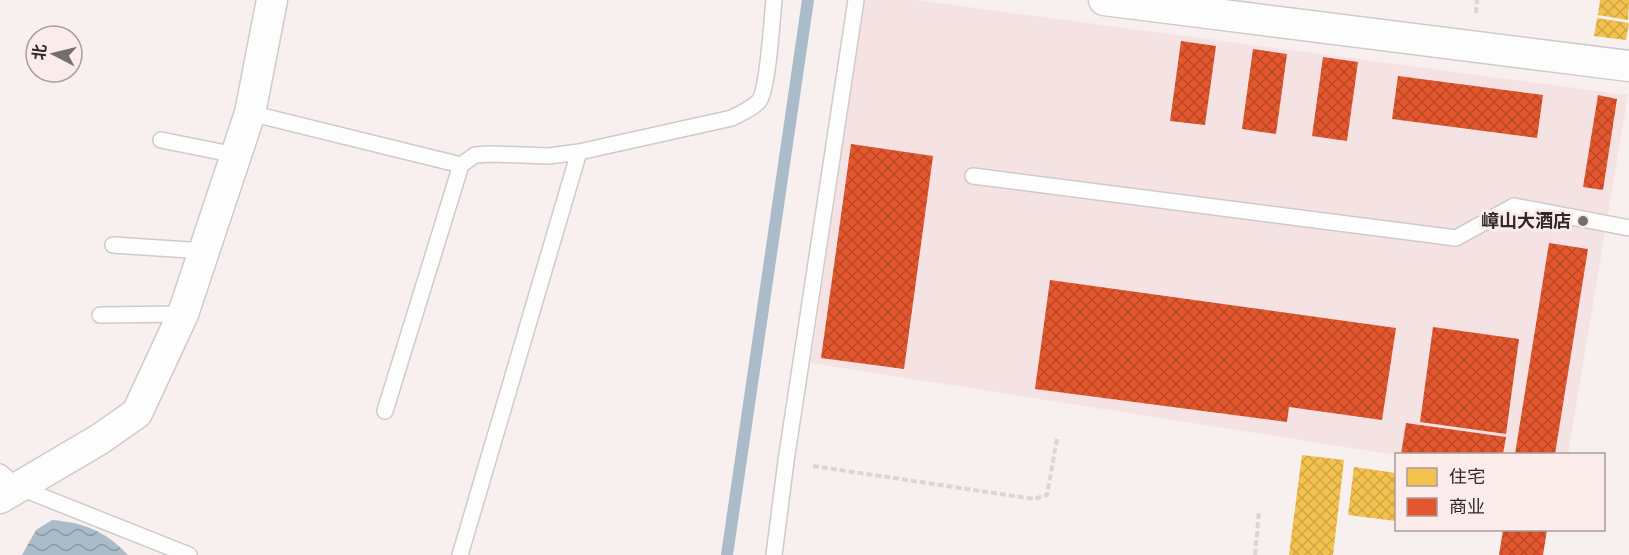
<svg xmlns="http://www.w3.org/2000/svg" width="1629" height="555" viewBox="0 0 1629 555" font-family="'Asap Condensed','Noto Sans SC',sans-serif">
<style>
.built{fill:#f5e2e2}
.water{fill:url(#water-waves)}
.homes{fill:url(#homes-cross-hatch)}
.shops{fill:url(#shops-cross-hatch)}
.lines{fill:none;stroke-linecap:round;stroke-linejoin:round}
.stream{stroke:#aabcca;stroke-width:12}
.service-casing{stroke:#d1caca;stroke-width:18}
.minor-casing{stroke:#d1caca;stroke-width:33}
.path{stroke:#d9d6d6;stroke-width:4;stroke-dasharray:6 3;stroke-linecap:butt}
.service{stroke:#fefdfd;stroke-width:15}
.minor{stroke:#fefdfd;stroke-width:30}
.poi-dot{fill:#756e6e;stroke:#fcebeb;stroke-width:2}
.labels{text-anchor:middle;stroke-width:6;stroke-linejoin:round;paint-order:stroke}
.poi-label{font-size:18px;font-weight:bold;fill:#2f2929;stroke:#fcebeb;text-anchor:end}
</style>
<defs>
<pattern id="water-waves" width="16" height="10" patternUnits="userSpaceOnUse" patternTransform="scale(1.5)"><rect width="16" height="10" fill="#aabcca"/><path d="M0 5q4-4 8 0t8 0" fill="none" stroke="#8b99a4"/></pattern>
<pattern id="homes-cross-hatch" width="8" height="8" patternUnits="userSpaceOnUse" patternTransform="scale(1.5)"><rect width="8" height="8" fill="#f2c14e"/><path d="M0 0l8 8M0 8l8-8" fill="none" stroke="#d0a644"/></pattern>
<pattern id="shops-cross-hatch" width="8" height="8" patternUnits="userSpaceOnUse" patternTransform="scale(1.5)"><rect width="8" height="8" fill="#e4572e"/><path d="M0 0l8 8M0 8l8-8" fill="none" stroke="#b94827"/></pattern>
</defs>
<rect width="100%" height="100%" fill="#f8efef"/>
<path class="built" d="M 863,0 L 915,0 L 1628,95 L 1568,454 L 1396,455 L 811,363 Z"/>
<path class="water" d="M 52,520 C 85,523 105,531 128,555 L 22,555 L 36,530 Z"/>
<path class="homes" d="M 1600,0 L 1629,0 L 1628,20 L 1598,15 Z
M 1597,18 L 1629,23 L 1626,40 L 1594,36 Z
M 1302,455 L 1344,460 L 1333,555 L 1289,555 Z
M 1354,467 L 1396,473 L 1396,521 L 1348,515 Z"/>
<path class="shops" d="M 1181,41 L 1216,46 L 1205,125 L 1170,121 Z
M 1253,49 L 1287,54 L 1276,134 L 1242,129 Z
M 1323,57 L 1358,62 L 1347,141 L 1312,136 Z
M 1398,76 L 1543,95 L 1537,138 L 1392,119 Z
M 1598,95 L 1617,99 L 1603,190 L 1583,187 Z
M 851,144 L 933,156 L 904,369 L 821,358 Z
M 1549,243 L 1588,249 L 1555,454 L 1515,454 Z
M 1050,280 L 1396,328 L 1382,420 L 1289,407 L 1287,422 L 1035,389 Z
M 1433,327 L 1519,339 L 1506,434 L 1420,422 Z
M 1406,423 L 1506,437 L 1503,454 L 1401,454 Z
M 1503,530 L 1547,530 L 1543,555 L 1499,555 Z"/>
<g class="lines">
<path class="stream" d="M 727,555 L 808,0"/>
<defs>
<path id="service" d="M 250,113 L 461,165
M 161,140 L 236,155
M 973,176 L 1456,238 L 1514,206 L 1629,228
M 113,245 L 204,251
M 100,315 L 183,314
M 385,411 L 461,165 L 475,155 L 491,154 L 549,156 L 579,152 L 732,118 C 741,113 752,109 759,101 C 768,90 772,18 774,0
M 0,472 L 18,487 L 189,555
M 460,555 L 579,152
M 774,555 L 786,461 L 856,0"/>
<path id="minor" d="M 1104,0 L 1629,66
M 0,498 L 100,439 L 137,413 L 183,314 L 250,113 L 272,0"/>
</defs>
<use href="#service" class="service-casing"/>
<use href="#minor" class="minor-casing"/>
<path class="path" d="M 1476,13 L 1477,0
M 813,466 L 1034,499 L 1047,495 L 1057,439
M 1255,555 L 1259,511"/>
<use href="#service" class="service"/>
<use href="#minor" class="minor"/>
</g>
<circle class="poi-dot" cx="1583" cy="221" r="6"/>
<g class="labels">
<g class="poi-label">
<text x="1571" y="227">嶂山大酒店</text>
</g>
</g>
<rect x="1395" y="453" width="210" height="78" fill="#fcebeb" stroke="#aa9d9d" stroke-width="1.5"/>
<rect x="1407" y="468" width="30" height="18" fill="#f2c14e" stroke="#aa9d9d" stroke-width="1.5"/>
<text x="1449" y="483" font-size="18" fill="#2f2929">住宅</text>
<rect x="1407" y="498" width="30" height="18" fill="#e4572e" stroke="#aa9d9d" stroke-width="1.5"/>
<text x="1449" y="513" font-size="18" fill="#2f2929">商业</text>
<g transform="translate(54 54) rotate(277)"><circle r="28" fill="#fcebeb" stroke="#aa9d9d" stroke-width="1.5"/>
<path d="M0-4.5L10 22L0 15L-10 22Z" fill="#756e6e"/>
<text y="-9" font-size="16" font-weight="bold" text-anchor="middle" fill="#2f2929">北</text>
</g>
</svg>
